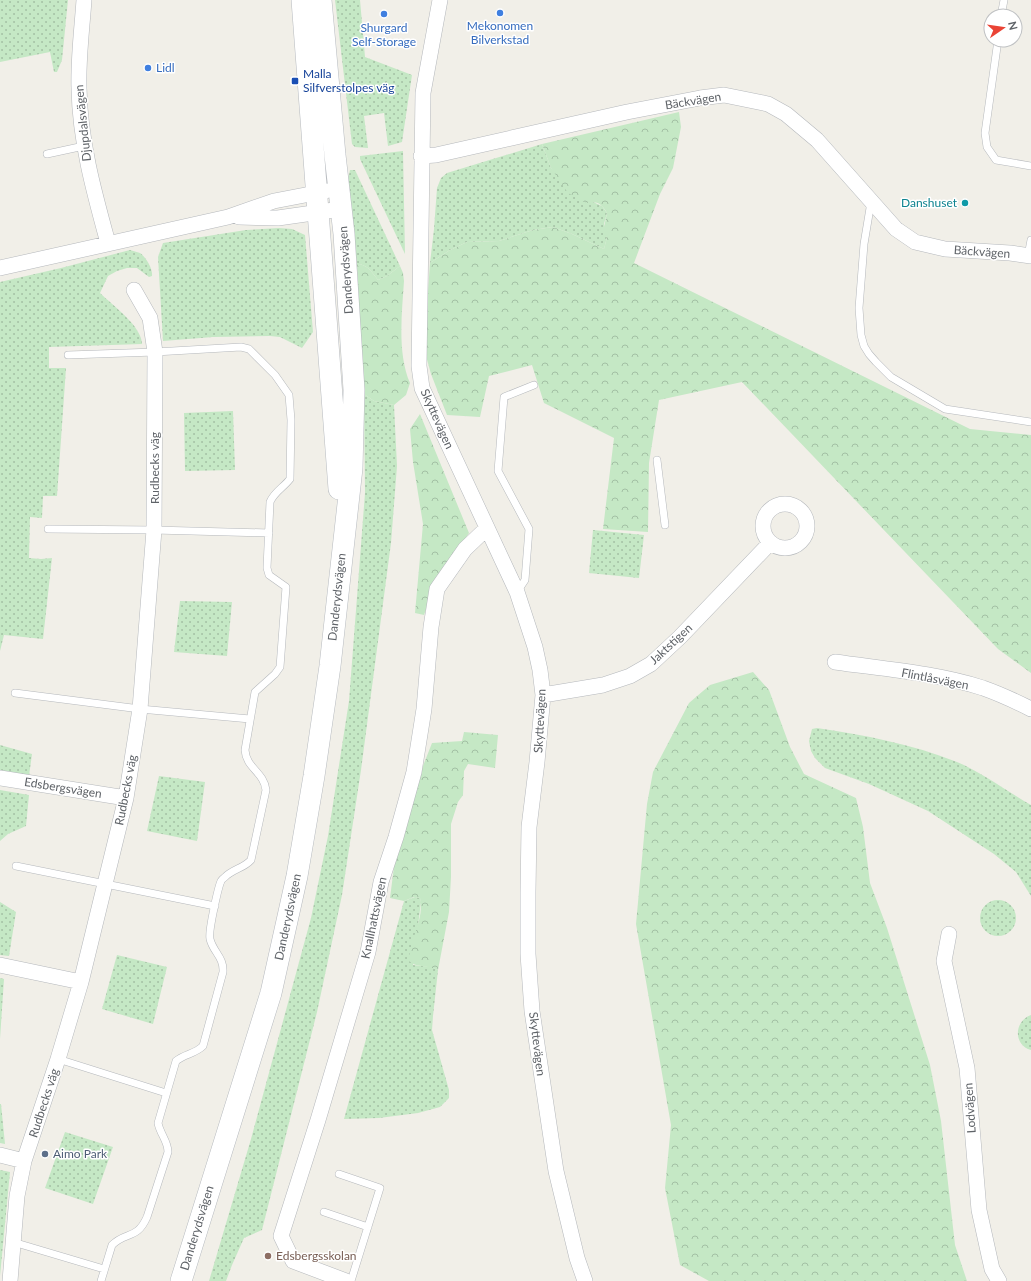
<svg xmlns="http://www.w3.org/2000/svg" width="1031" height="1281" viewBox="0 0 1031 1281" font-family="Lato,sans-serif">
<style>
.grass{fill:url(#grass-dots)}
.forest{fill:url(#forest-crowns)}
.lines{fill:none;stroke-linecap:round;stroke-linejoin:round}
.service-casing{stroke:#b5b8bc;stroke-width:8}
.minor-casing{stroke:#b5b8bc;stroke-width:16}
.secondary-casing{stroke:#b6babf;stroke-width:22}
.service{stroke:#fff;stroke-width:7}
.minor{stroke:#fff;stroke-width:15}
.secondary{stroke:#fff;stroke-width:21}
.shop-dot{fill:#3f7fe0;stroke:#fff;stroke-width:1.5}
.transit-dot{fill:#1a4fb4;stroke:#fff;stroke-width:1.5}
.culture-dot{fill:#0f9aa8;stroke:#fff;stroke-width:1.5}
.service-dot{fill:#5c6f8a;stroke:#fff;stroke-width:1.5}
.education-dot{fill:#8d6e63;stroke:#fff;stroke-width:1.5}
.labels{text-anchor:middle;stroke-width:3;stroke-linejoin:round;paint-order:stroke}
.shop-label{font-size:12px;fill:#366cbe;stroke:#fff}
.transit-label{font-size:12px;fill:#164399;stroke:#fff;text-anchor:start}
.street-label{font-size:12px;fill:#5f6368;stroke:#fff}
.culture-label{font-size:12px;fill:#0d838f;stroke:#fff;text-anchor:end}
.service-label{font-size:12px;fill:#4e5e75;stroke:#fff;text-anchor:start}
.education-label{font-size:12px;fill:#785e54;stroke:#fff;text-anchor:start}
</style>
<defs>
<pattern id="grass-dots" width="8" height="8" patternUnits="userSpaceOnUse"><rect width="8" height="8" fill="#c5e8c5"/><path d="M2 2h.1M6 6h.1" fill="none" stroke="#a3c0a4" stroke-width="1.8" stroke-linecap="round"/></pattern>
<pattern id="forest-crowns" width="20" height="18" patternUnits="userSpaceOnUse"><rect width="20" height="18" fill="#c5e8c5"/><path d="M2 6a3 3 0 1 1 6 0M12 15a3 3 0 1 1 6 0" fill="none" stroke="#a3c0a4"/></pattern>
</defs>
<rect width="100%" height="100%" fill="#f1efe8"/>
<path class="grass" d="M 0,0 L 68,0 L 62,60 L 57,72 L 54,72 L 50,52 L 0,62 Z
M 335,0 L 360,0 L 365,57 L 412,75 L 402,142 L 388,146 L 384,113 L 364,116 L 368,148 L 355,147 L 352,144 Z
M 542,144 L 551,168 L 593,202 L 602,206 L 607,213 L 604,224 L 607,237 L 604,249 L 572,234 L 553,227 L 533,230 L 499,241 L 467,242 L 450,250 L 430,263 L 434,229 L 437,188 L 441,178 L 447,173 Z
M 403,151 L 405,254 L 360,159 L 360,156 Z
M 350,170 L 355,170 L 400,266 L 387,276 L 378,280 C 372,272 367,264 357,264 L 347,183 Z
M 279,228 L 292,229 L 305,235 L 313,332 L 302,348 L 280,337 L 270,336 L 213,337 L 163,341 L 158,257 L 163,243 L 246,230 Z
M 130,250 C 133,251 137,252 140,253 C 146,257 153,269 152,276 L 149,277 L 137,268 L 127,268 L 117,271 L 108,276 L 100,293 C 112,305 142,326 142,344 L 49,347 L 49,368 L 66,368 L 57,496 L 43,496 L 42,518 L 30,517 L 29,558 L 41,559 L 52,558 L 43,639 L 4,635 L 0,651 L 0,282 L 61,268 Z
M 364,394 L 374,401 L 394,405 L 397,466 L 391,543 L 361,770 L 342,895 L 317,1012 L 262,1230 L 244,1238 L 232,1265 L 226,1281 L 209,1281 L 251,1139 L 311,918 L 328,836 L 349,701 L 365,493 Z
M 233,411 L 235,470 L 185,471 L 184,413 Z
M 593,530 L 644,535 L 639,578 L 589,573 Z
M 180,601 L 232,602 L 227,656 L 174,652 Z
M 817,728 C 864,735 912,744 957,762 C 981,772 1008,792 1031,805 L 1031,896 L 1016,872 L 994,854 L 928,811 L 869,784 L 825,768 L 815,758 L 811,751 L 809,741 L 812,729 Z
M 0,745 L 32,754 L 29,776 L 0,772 Z
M 159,776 L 205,782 L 197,841 L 147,831 Z
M 0,790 L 29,795 L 26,826 L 8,834 L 0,841 Z
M 415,897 L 420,898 L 421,902 L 413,965 L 432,967 L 438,970 L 433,1016 L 432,1030 L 449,1090 L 449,1098 L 440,1107 L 418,1113 L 379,1118 L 344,1119 L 404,901 Z
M980 918a18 18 0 1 1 36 0a18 18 0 1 1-36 0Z
M 0,902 L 16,912 L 9,956 L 0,955 Z
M 117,955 L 167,967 L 153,1024 L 102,1009 Z
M 0,978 L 4,979 L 0,1039 Z
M 1031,1015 L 1031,1050 C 1013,1045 1014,1021 1031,1015 Z
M 0,1104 L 1,1104 L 5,1144 L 0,1143 Z
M 65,1132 L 113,1147 L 93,1204 L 45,1188 Z
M 0,1170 L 10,1172 L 0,1276 Z"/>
<path class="forest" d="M 679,112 L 681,127 L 673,168 L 660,194 L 634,263 L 970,429 L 1031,435 L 1031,673 L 998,649 L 742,382 L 659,400 L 649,463 L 648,532 L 603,529 L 614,438 L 544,403 L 532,365 L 489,376 L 480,417 L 447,415 L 431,374 L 426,356 L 425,335 L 430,263 L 450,250 L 467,242 L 499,241 L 533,230 L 553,227 L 572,234 L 604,249 L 607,237 L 603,232 L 607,213 C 601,203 597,201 586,203 L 568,193 L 551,168 L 542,144 Z
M 357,264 C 367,264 372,272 378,280 L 387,276 L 400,266 L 403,273 L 404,281 C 402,313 397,353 410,383 L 406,395 L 394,405 L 374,401 L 364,394 L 361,362 Z
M 420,414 L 469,533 L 436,582 L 424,615 L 415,613 L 423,524 L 413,462 L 410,429 Z
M 753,672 L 769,690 L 790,747 L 804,774 L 856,798 L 863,827 L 870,883 L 887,928 L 930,1065 L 941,1121 L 955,1245 L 967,1281 L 709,1281 L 680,1265 L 665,1188 L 671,1125 L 636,924 L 647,804 L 653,772 L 689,703 L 710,685 Z
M 464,732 L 498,735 L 495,768 L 468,764 L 464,771 L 463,795 L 458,802 L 451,824 L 451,877 L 449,912 L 438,970 C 429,965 416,968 409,961 C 409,940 425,919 420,898 L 414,897 L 404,901 L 390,898 L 395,859 L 414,789 L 432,743 L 462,741 Z"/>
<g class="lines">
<defs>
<path id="service" d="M 1001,16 L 1004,0
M 998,40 L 985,133 L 987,147 L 996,160 L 1031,166
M 47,154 L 84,146
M 871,202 L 864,244 L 859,308 L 861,335 L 864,346 L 869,354 L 876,362 L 891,377 L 945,409 L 1031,422
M 1028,256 L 1031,240
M 68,355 L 155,352 L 241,347 L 249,349 L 275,375 L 289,395 L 291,420 L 290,479 C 284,487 274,492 270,502 L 267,568 L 269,575 L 286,587 L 280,667 L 275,674 L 255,692 L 245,750 C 246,768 264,772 266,790 L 251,860 C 244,868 233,869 225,877 C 224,878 222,879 221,881 C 218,888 208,932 210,939 C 213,952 224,957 223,972 L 203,1046 C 195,1054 184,1054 176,1061 L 158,1123 C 160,1134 168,1141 168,1152 L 147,1217 C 137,1240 126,1231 112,1245 L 101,1281
M 657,460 L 665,525
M 48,529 L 154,530 L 269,533
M 517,592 L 525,580 L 529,529 L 498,471 L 504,397 L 534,385
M 15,693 L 140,709 L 250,719
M 16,866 L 215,906
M 58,1059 L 166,1093
M 339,1174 L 380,1188 L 351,1281
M 324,1212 L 368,1227
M 13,1242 L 104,1269"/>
<path id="minor" d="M 84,0 C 82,29 78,59 79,88 C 80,142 94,192 108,243
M 440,0 L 423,93 L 419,366 L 422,388 L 517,592 L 535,647 L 540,670 L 543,695 L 537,762 L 529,827 L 528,892 L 528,954 L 532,1011 L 556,1171 L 577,1258 L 585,1281
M 421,156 L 436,155 L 627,112 L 700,98 L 724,95 L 768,104 L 786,114 L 817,140 L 896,229 L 915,242 L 945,249 L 1010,253 L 1031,256
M 239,217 L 278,218 L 341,209
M 0,268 L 228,217 L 274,201 L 326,191
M763 526a22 22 0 1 1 44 0a22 22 0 1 1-44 0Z
M 835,662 C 884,669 936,673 983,688 C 1000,694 1015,701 1031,709
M 543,695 L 603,685 L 630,676 L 651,664 L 680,637 L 770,543
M 0,778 L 126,798
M 949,934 L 944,961 L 967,1068 L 979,1210 L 992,1269 L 999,1281
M 0,965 L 81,982
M 0,1155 L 24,1161
M 10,1281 L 17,1196 L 24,1161 L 58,1059 L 81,982 L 126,798 L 140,709 L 154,530 L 155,352 L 150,318 L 134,290
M 346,1281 L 293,1261 L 281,1236 L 318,1120 L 368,952 L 381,882 L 396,837 L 414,772 L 424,709 L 431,627 L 437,589 L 465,549 L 487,528"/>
<path id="secondary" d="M 302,0 L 339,489
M 181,1281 L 271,993 L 297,876 L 314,776 L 330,666 L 352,468 L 354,390 L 344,234 L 335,155 L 321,0"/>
</defs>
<use href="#service" class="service-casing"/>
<use href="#minor" class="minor-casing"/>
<use href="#secondary" class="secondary-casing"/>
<use href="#service" class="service"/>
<use href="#minor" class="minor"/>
<use href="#secondary" class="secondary"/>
</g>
<g class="shop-dot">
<circle cx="500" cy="13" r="4"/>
<circle cx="384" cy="14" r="4"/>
<circle cx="148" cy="68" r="4"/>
</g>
<rect class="transit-dot" x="291" y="77" width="8" height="8" rx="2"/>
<circle class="culture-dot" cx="965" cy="203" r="4"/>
<circle class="service-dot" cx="45" cy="1154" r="4"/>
<circle class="education-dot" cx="268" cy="1256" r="4"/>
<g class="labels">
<g class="shop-label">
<text x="500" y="30">Mekonomen<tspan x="500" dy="14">Bilverkstad</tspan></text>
<text x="384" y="32">Shurgard<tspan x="384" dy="14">Self-Storage</tspan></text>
<text x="156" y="72" text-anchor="start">Lidl</text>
</g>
<g class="transit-label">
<text x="303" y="78">Malla<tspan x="303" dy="14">Silfverstolpes väg</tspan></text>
</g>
<g class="street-label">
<text transform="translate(693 101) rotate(-9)" y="4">Bäckvägen</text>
<text transform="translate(83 123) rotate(-96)" y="4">Djupdalsvägen</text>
<text transform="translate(982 252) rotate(4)" y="4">Bäckvägen</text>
<text transform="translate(346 270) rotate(-94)" y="4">Danderydsvägen</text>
<text transform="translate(437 419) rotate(66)" y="4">Skyttevägen</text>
<text transform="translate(155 468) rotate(-90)" y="4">Rudbecks väg</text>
<text transform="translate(337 597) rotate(-84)" y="4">Danderydsvägen</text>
<text transform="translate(671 644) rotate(-43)" y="4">Jaktstigen</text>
<text transform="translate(935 679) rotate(11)" y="4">Flintlåsvägen</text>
<text transform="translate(540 721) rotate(-87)" y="4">Skyttevägen</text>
<text transform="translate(63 788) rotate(9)" y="4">Edsbergsvägen</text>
<text transform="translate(126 790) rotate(-79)" y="4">Rudbecks väg</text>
<text transform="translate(288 917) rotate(-78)" y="4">Danderydsvägen</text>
<text transform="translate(374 918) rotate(-78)" y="4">Knallhattsvägen</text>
<text transform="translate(537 1044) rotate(83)" y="4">Skyttevägen</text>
<text transform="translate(44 1103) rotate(-72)" y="4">Rudbecks väg</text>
<text transform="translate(970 1108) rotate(-94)" y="4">Lodvägen</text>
<text transform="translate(197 1228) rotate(-73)" y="4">Danderydsvägen</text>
</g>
<g class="culture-label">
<text x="957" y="207">Danshuset</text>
</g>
<g class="service-label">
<text x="53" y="1158">Aimo Park</text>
</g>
<g class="education-label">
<text x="276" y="1260">Edsbergsskolan</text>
</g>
</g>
<g transform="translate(1003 28) rotate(77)"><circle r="19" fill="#ffffff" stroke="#bfc1c3"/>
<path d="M0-3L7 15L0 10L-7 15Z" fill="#ea4335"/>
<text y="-6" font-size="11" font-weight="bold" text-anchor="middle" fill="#5f6368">N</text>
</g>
</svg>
